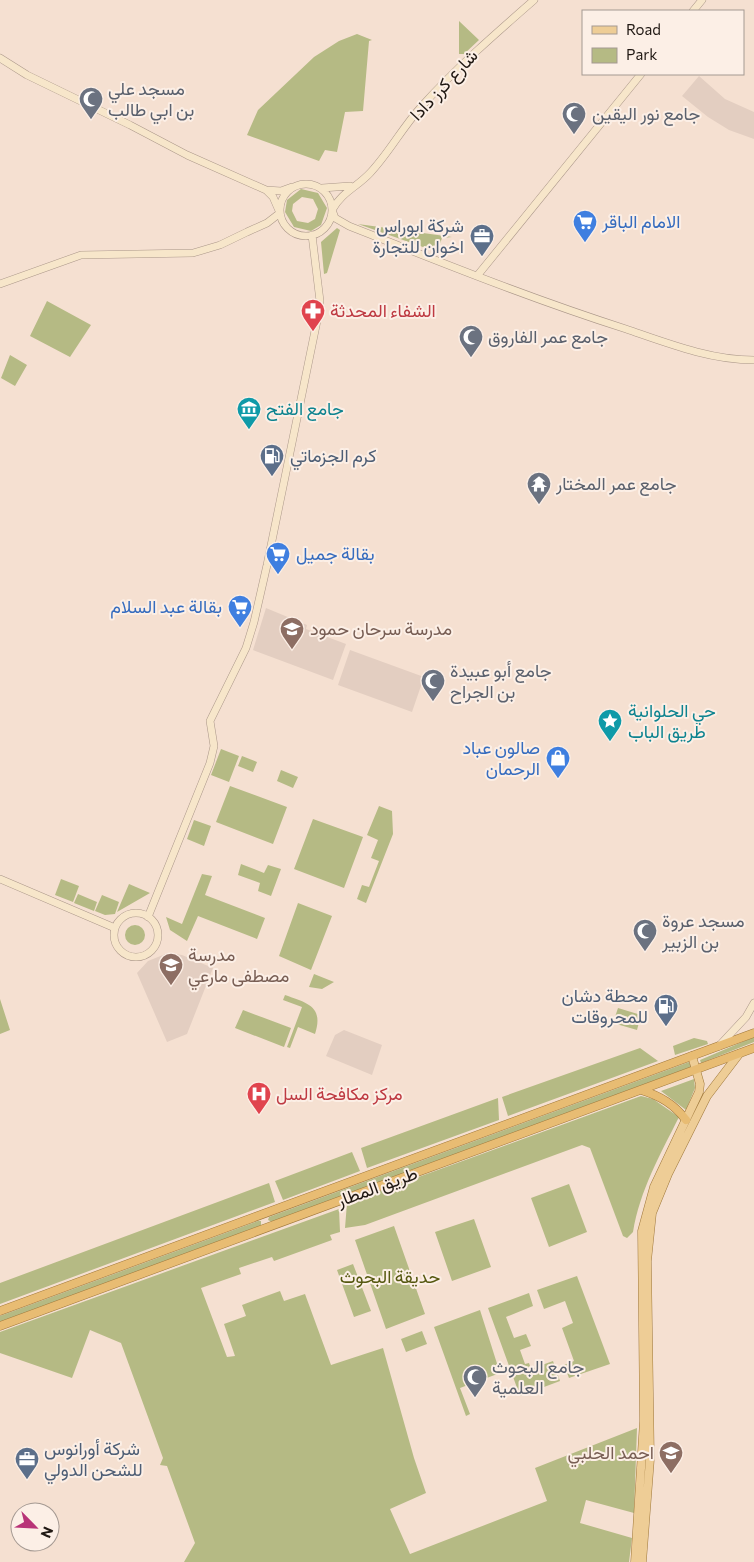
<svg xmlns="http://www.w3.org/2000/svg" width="754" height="1562" viewBox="0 0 754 1562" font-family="Commissioner,Vazirmatn,sans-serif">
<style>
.education{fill:#e3cec1}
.green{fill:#b5ba84;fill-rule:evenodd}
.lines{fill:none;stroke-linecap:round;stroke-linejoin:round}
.secondary-casing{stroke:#ab978a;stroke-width:8}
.primary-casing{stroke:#9f783b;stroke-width:9}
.trunk-casing{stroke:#9f783b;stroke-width:9}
.secondary{stroke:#f7e6ca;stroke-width:7}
.primary{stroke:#eecd96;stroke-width:8}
.trunk{stroke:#e8bc73;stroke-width:8}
.labels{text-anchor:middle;stroke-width:4;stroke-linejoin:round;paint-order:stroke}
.street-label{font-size:18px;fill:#201813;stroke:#fcefe6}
.worship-label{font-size:18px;fill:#5b616d;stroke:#fcefe6;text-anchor:start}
.shop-label{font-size:18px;fill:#366cbe;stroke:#fcefe6;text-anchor:start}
.service-label{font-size:18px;fill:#4e5e75;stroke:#fcefe6;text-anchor:end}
.health-label{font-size:18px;fill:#be3a42;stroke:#fcefe6;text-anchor:start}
.culture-label{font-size:18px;fill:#0d838f;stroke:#fcefe6;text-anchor:start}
.education-label{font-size:18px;fill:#785e54;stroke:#fcefe6;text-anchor:start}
.park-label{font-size:18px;fill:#555810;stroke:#fcefe6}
</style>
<rect width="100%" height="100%" fill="#f5e0d1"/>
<path class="education" d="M 699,76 L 725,99 L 754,112 L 754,139 L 729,130 L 708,117 L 682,96 Z
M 266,608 L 307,625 L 306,629 L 346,644 L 333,680 L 253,650 Z
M 350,650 L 424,677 L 412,712 L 338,685 Z
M 168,953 L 182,955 L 213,968 L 187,1034 L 167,1042 L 137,973 L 148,961 Z
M 344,1030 L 382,1045 L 372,1075 L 326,1056 L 335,1035 Z"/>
<path class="green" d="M 459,21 L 479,40 L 464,54 L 459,54 Z
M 357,34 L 372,40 L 369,41 L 363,111 L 345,112 L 337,152 L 325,150 L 319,161 L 247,135 L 258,110 L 314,57 L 339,41 Z
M 301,189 L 318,193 L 327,208 L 321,225 L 311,231 L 294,227 L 285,212 L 287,200 ZM 302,197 L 313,199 L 318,209 L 315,219 L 308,223 L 297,221 L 292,211 L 293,204 Z
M 358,224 L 452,237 L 442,238 L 437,252 Z
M 337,228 L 340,230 L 327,273 L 324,274 L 321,242 Z
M 47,301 L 91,325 L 70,357 L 30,336 Z
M 10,355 L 27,365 L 15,386 L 1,378 Z
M 221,749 L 239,756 L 229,782 L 211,775 Z
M 242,756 L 257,762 L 253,772 L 238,766 Z
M 281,770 L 298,777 L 293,788 L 277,781 Z
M 230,786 L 287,807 L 273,844 L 216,822 Z
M 379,806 L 392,811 L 393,834 L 366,903 L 357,899 L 362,885 L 369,887 L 379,861 L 371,858 L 378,840 L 367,835 Z
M 313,819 L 363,837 L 344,888 L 294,869 Z
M 194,820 L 211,826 L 204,846 L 187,839 Z
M 241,864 L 264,873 L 268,865 L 281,869 L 271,896 L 258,891 L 260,883 L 238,875 Z
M 202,874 L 212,876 L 205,895 L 265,918 L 257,939 L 198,916 L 187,941 L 170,930 L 166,917 L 182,924 Z
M 61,879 L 79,886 L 73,902 L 55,895 Z
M 129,884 L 150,893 L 117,912 Z
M 78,894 L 97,902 L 94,911 L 74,903 Z
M 102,895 L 119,902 L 115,914 L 105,915 L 95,911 Z
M 298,903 L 332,916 L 311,970 L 279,956 Z
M125 935a10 10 0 1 1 20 0a10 10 0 1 1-20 0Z
M 314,974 L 334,982 L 322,989 L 309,987 Z
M 285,995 C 307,1003 324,1006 315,1034 L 298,1027 L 290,1048 L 287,1047 L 302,1007 L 283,1000 Z
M 0,999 L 10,1030 L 0,1034 Z
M 618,1008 L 641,1015 L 637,1030 L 613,1023 Z
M 243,1010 L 291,1028 L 284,1047 L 235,1028 Z
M 754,1037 L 754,1042 L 701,1063 L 700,1060 Z
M 694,1038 L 707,1041 L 708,1044 L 675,1055 L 673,1046 Z
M 640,1048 L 658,1061 L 508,1116 L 502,1097 Z
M 689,1062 L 691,1067 L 272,1222 L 268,1220 L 269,1217 Z
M 694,1079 L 695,1088 L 686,1110 L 661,1091 Z
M 641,1096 L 653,1099 L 679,1117 C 660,1155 640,1190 633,1232 L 627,1238 L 623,1236 L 590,1148 L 582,1145 L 365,1225 L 345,1228 L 347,1203 Z
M 498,1098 L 499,1120 L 367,1168 L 361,1148 Z
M 352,1152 L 360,1171 L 283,1200 L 275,1181 Z
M 269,1183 L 275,1202 L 0,1304 L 0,1283 Z
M 569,1184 L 587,1232 L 549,1247 L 531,1198 Z
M 339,1209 L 340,1232 L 330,1235 L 332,1240 L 274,1261 L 272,1257 L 239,1268 L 241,1274 L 201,1288 L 227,1357 L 235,1356 L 224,1324 L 246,1316 L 242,1305 L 280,1291 L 284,1301 L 305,1294 L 331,1365 L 383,1348 L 414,1458 L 426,1493 L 390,1509 L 410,1554 L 547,1501 L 535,1468 L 637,1428 L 634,1513 L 586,1500 L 580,1523 L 632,1538 L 629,1562 L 184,1562 L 195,1543 L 167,1466 L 160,1465 L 163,1458 L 121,1343 L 90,1330 L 72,1378 L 0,1353 L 0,1332 Z
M 474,1219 L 491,1267 L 452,1281 L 435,1232 Z
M 258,1221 L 261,1221 L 261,1226 L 0,1322 L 0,1316 Z
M 394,1226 L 425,1314 L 386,1329 L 355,1240 Z
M 353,1264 L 371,1311 L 354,1317 L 337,1270 Z
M 577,1276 L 610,1364 L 569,1378 L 564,1365 L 574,1361 L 562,1328 L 573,1323 L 565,1301 L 544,1309 L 537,1290 Z
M 529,1293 L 533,1306 L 506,1317 L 514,1338 L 526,1334 L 531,1346 L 520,1350 L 525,1364 L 529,1363 L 531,1369 L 553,1361 L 560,1381 L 520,1396 L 488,1308 Z
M 480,1310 L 500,1373 L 460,1388 L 470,1414 L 466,1416 L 434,1327 Z
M 422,1331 L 427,1344 L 406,1352 L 401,1339 Z"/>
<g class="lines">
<defs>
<path id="secondary" d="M 534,0 C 495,34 456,68 421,107 C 402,128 389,153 370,173 C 357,187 342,192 332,210 L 335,218 L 349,226 C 440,262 532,299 626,329 C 667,343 710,360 754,360
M 693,11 L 702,0
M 0,58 L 27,75 L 130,125 L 187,155 L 266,190
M280 210a26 26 0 1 1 52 0a26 26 0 1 1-52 0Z
M 322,188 L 350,186
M 477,276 L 641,74
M 0,284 L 81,255 L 193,253 L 220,245 L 247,232 L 267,223 L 280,213 L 273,197 L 266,190 L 281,191 L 292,187
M 0,879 L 115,928
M114 935a22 22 0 1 1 44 0a22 22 0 1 1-44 0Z
M 148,917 L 210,763 L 214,746 L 210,721 L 246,648 L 254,622 L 267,565 L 318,316 L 320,301 L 312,235
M 719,1046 L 746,1017 L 754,1003"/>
<path id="primary" d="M 635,1562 L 644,1421 L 642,1231 L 654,1187 L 699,1092 L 700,1084 L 692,1056
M 642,1562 L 650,1459 L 647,1261 L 652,1213 L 668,1174 L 707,1096 L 739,1054"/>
<path id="trunk" d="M 641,1090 C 660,1096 674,1104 686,1120
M 0,1311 L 754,1033
M 0,1326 L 754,1048"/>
</defs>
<use href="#secondary" class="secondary-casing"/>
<use href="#primary" class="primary-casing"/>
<use href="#trunk" class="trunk-casing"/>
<use href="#secondary" class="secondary"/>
<use href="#primary" class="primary"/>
<use href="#trunk" class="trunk"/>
</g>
<defs>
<symbol id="mosque-pin" viewBox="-11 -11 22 30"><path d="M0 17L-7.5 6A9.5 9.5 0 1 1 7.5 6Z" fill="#6b7280" stroke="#fcefe6"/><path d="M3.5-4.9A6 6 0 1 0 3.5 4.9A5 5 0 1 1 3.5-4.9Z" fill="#fff"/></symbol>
<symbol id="supermarket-pin" viewBox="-11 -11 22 30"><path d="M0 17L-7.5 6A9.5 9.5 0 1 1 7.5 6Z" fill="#3f7fe0" stroke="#fcefe6"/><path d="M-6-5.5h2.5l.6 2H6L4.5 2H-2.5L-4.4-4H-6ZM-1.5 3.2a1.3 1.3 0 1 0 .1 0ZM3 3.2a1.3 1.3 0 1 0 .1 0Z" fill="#fff"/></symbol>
<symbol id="office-pin" viewBox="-11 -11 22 30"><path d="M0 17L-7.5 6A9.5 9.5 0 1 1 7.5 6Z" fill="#5c6f8a" stroke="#fcefe6"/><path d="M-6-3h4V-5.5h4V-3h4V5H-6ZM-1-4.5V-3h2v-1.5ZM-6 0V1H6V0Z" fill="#fff"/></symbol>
<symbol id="pharmacy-pin" viewBox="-11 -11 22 30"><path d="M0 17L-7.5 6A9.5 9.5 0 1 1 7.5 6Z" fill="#e0444e" stroke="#fcefe6"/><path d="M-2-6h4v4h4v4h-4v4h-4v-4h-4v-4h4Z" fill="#fff"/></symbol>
<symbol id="museum-pin" viewBox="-11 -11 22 30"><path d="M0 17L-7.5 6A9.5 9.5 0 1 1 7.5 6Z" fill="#0f9aa8" stroke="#fcefe6"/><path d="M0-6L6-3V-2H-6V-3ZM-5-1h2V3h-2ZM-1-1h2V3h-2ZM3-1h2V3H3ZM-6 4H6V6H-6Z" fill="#fff"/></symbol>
<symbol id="fuel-pin" viewBox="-11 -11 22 30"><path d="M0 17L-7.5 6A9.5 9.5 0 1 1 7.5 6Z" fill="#5c6f8a" stroke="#fcefe6"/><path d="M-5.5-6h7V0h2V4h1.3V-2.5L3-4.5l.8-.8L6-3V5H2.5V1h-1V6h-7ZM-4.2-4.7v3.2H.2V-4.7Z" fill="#fff"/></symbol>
<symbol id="temple-pin" viewBox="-11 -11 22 30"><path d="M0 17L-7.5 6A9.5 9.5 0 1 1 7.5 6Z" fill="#6b7280" stroke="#fcefe6"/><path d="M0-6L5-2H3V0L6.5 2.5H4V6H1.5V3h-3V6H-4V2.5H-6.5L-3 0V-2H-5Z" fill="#fff"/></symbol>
<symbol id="school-pin" viewBox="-11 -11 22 30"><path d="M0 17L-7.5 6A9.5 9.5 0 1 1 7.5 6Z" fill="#8d6e63" stroke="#fcefe6"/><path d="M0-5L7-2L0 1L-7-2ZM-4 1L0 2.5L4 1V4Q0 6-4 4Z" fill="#fff"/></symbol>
<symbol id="sight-pin" viewBox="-11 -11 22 30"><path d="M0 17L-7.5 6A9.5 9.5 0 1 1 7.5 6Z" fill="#0f9aa8" stroke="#fcefe6"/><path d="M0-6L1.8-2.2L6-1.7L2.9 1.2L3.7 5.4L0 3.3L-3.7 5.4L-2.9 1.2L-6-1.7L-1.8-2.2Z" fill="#fff"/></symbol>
<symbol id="shop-pin" viewBox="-11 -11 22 30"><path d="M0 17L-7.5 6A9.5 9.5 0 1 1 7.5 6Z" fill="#3f7fe0" stroke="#fcefe6"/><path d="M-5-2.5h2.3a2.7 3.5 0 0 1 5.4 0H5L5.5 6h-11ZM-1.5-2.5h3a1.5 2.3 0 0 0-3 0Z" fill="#fff"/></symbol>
<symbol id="hospital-pin" viewBox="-11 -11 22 30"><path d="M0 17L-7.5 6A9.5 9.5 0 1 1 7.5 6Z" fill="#e0444e" stroke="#fcefe6"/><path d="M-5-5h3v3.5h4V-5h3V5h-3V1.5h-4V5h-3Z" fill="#fff"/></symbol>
</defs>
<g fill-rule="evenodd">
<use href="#mosque-pin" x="77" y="85" width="28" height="38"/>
<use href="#mosque-pin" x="560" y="100" width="28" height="38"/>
<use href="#supermarket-pin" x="571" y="208" width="28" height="38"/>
<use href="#office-pin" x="468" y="222" width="28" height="38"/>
<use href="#pharmacy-pin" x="299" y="297" width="28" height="38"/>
<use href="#mosque-pin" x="457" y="323" width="28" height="38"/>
<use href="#museum-pin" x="235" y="395" width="28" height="38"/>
<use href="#fuel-pin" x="258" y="442" width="28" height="38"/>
<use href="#temple-pin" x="525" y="470" width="28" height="38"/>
<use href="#supermarket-pin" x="264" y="540" width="28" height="38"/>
<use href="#supermarket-pin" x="226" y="593" width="28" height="38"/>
<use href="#school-pin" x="278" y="615" width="28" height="38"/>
<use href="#mosque-pin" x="419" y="667" width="28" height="38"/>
<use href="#sight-pin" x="596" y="707" width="28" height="38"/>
<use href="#shop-pin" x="544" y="744" width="28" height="38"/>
<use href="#mosque-pin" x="631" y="917" width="28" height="38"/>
<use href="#school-pin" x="157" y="951" width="28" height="38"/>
<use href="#fuel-pin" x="652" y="992" width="28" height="38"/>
<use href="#hospital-pin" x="245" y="1080" width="28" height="38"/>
<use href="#mosque-pin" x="461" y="1363" width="28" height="38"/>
<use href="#school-pin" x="657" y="1439" width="28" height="38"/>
<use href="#office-pin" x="13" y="1445" width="28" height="38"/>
</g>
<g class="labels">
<g class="street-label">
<text transform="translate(444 85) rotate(-47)" y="6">شارع كرز دادا</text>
<text transform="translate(377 1187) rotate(-20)" y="6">طريق المطار</text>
</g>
<g class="worship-label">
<text x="108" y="95">مسجد علي<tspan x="108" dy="21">بن ابي طالب</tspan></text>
<text x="592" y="120">جامع نور اليقين</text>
<text x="488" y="343">جامع عمر الفاروق</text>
<text x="556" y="490">جامع عمر المختار</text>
<text x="450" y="677">جامع أبو عبيدة<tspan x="450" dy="21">بن الجراح</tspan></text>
<text x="662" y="927">مسجد عروة<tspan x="662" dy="21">بن الزبير</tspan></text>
<text x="492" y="1373">جامع البحوث<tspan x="492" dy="21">العلمية</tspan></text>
</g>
<g class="shop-label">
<text x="602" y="228">الامام الباقر</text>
<text x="296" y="560">بقالة جميل</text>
<text x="222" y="613" text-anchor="end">بقالة عبد السلام</text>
<text x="540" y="754" text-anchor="end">صالون عباد<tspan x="540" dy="21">الرحمان</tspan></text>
</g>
<g class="service-label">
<text x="464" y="232">شركة ابوراس<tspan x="464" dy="21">اخوان للتجارة</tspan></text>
<text x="290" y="462" text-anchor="start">كرم الجزماتي</text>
<text x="648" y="1002">محطة دشان<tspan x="648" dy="21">للمحروقات</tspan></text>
<text x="44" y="1455" text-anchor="start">شركة أورانوس<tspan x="44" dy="21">للشحن الدولي</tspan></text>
</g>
<g class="health-label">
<text x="330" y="317">الشفاء المحدثة</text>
<text x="276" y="1100">مركز مكافحة السل</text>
</g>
<g class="culture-label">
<text x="266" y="415">جامع الفتح</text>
<text x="628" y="717">حي الحلوانية<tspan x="628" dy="21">طريق الباب</tspan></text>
</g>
<g class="education-label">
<text x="310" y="635">مدرسة سرحان حمود</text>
<text x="188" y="961">مدرسة<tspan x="188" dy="21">مصطفى مارعي</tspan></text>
<text x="654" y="1459" text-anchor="end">احمد الحلبي</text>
</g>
<g class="park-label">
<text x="390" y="1283">حديقة البحوث</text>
</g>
</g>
<rect x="582" y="10" width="162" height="65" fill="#fcefe6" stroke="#a49992"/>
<rect x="592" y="26" width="25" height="8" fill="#eecd96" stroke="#a49992"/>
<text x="626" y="35" font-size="15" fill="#201813">Road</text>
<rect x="592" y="48" width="25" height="15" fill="#b5ba84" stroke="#a49992"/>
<text x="626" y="60" font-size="15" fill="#201813">Park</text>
<g transform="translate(35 1527) rotate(114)"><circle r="24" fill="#fcefe6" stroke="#a49992"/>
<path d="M0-4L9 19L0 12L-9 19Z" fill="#b83377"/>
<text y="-8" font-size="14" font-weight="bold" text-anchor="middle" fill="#201813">N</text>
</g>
</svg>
